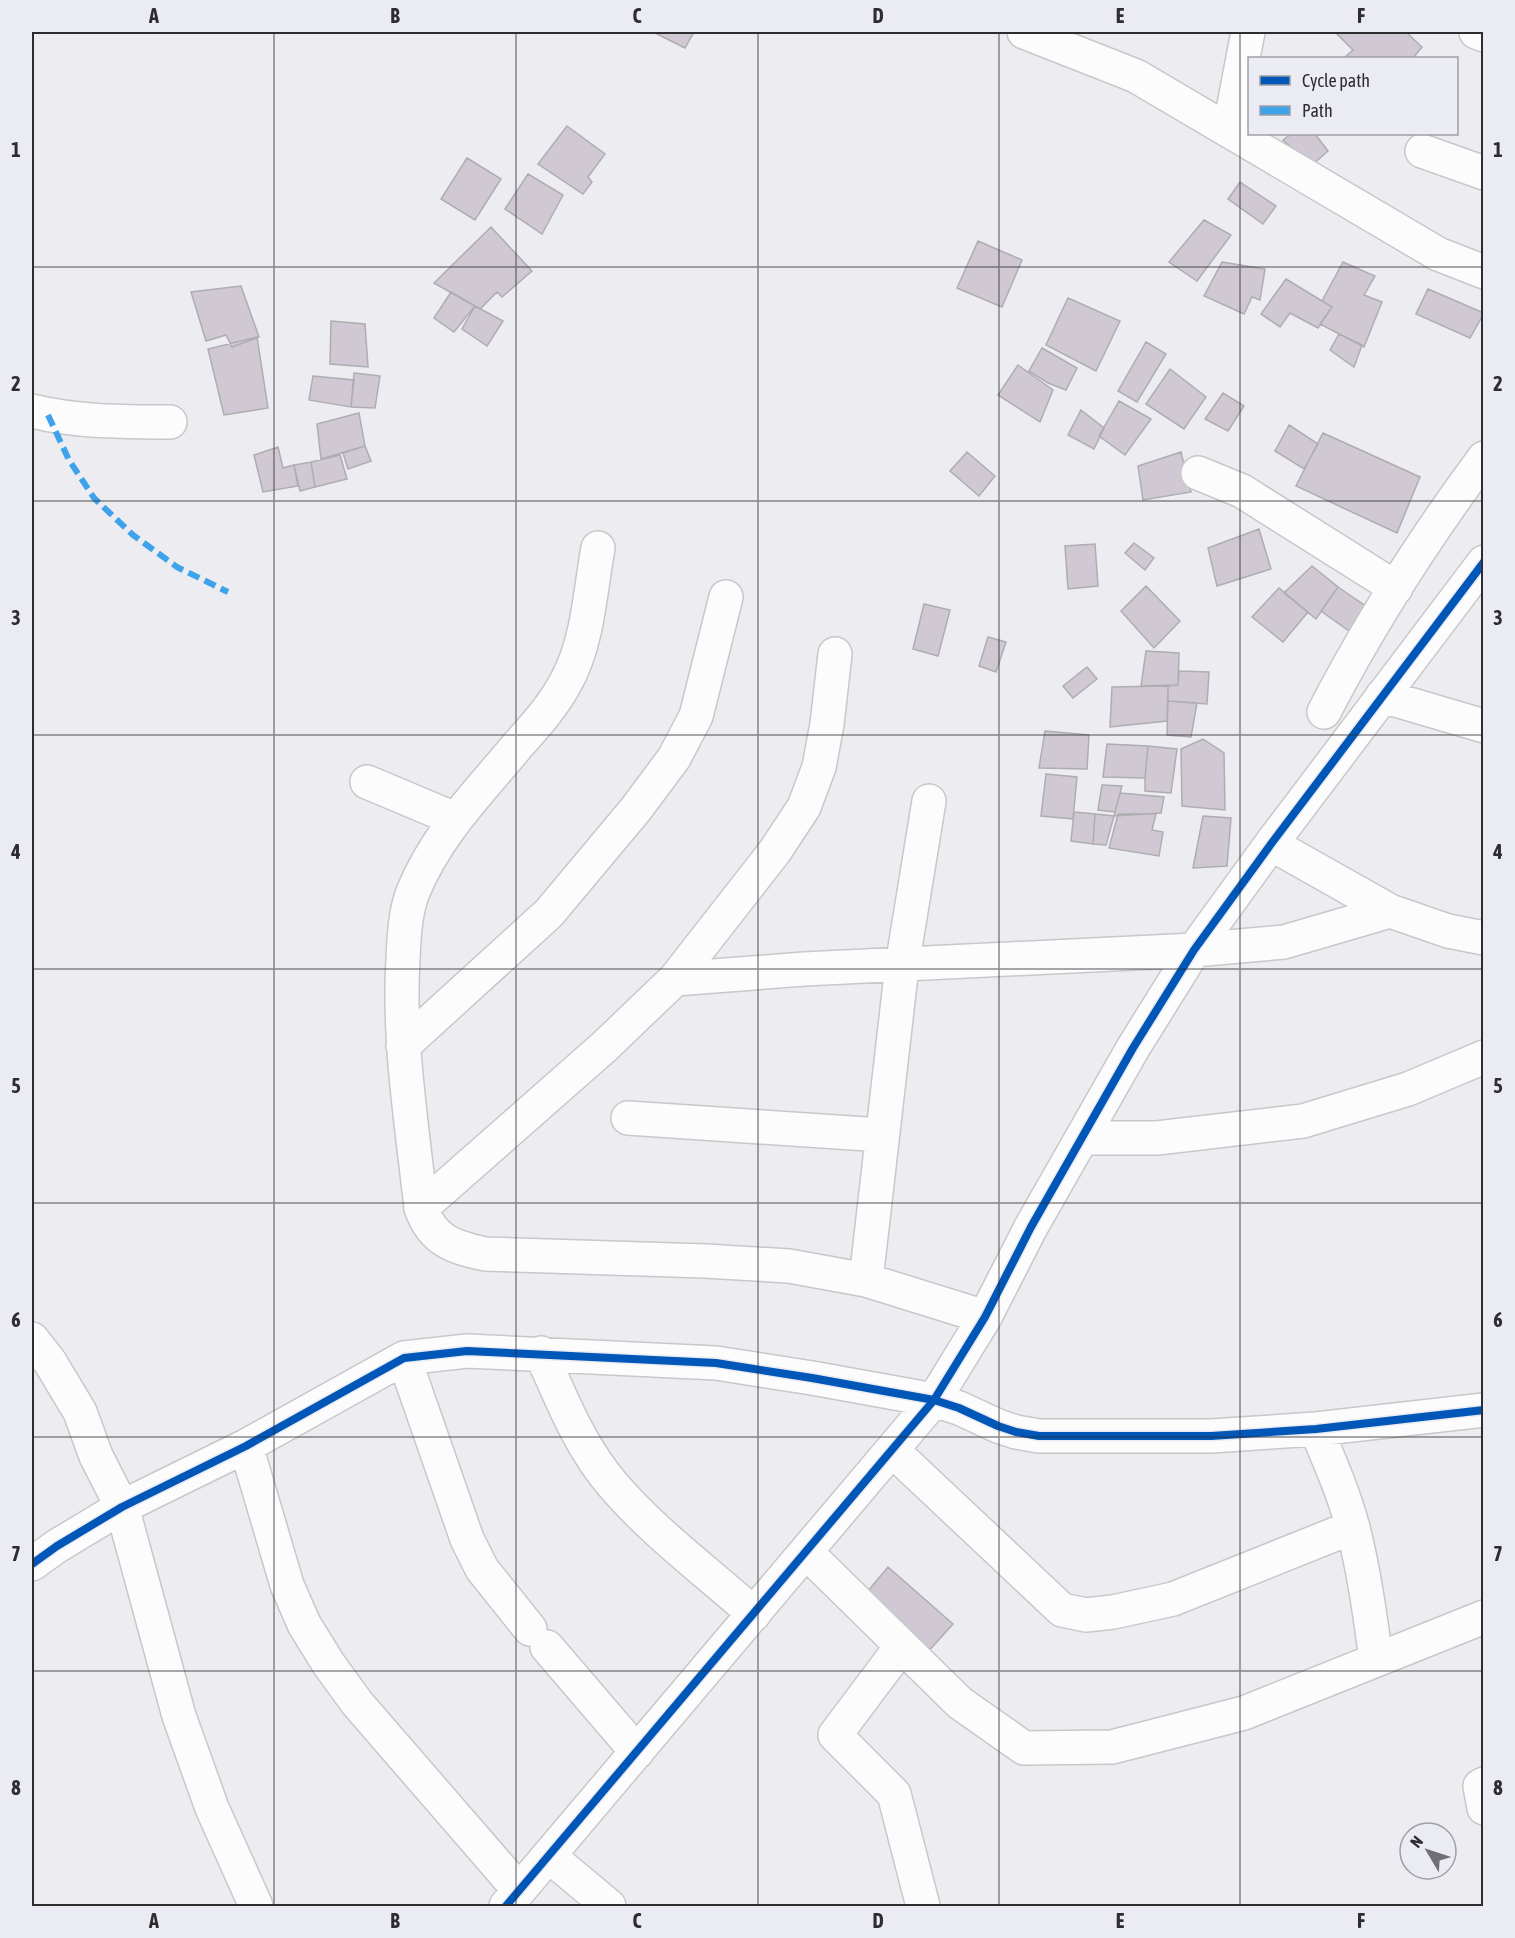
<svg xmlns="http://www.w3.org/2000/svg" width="1515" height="1938" viewBox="0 0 1515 1938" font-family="'Asap Condensed',sans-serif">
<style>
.building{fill:#d0c8d3;stroke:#aeadb0;stroke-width:1.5}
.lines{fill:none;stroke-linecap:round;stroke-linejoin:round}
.minor-casing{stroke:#c8c8cb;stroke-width:36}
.minor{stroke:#fcfcfd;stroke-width:33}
.quiet{stroke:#3ea3eb;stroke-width:6;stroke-dasharray:12 6;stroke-linecap:butt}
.cycleway-casing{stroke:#eaebf3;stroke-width:11}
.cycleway{stroke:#0057b8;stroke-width:8}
.grid{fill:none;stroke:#2d2d30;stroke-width:1.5;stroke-opacity:0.55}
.neatline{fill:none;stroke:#2d2d30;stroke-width:2}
.grid-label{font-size:20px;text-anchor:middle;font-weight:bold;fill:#2d2d30}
</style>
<rect width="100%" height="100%" fill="#ececf1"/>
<path class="building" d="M 653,32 L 694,32 L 685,48 Z
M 1335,32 L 1406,32 L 1422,47 L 1413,58 L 1344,58 L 1353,50 Z
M 567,126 L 605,154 L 588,177 L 592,182 L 583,194 L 538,164 Z
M 1291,134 L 1315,134 L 1328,151 L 1311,166 L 1283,140 Z
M 467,158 L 501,179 L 475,220 L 441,199 Z
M 528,174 L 563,195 L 542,234 L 505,209 Z
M 1240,182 L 1276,206 L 1263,224 L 1228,199 Z
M 1204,220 L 1231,235 L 1197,281 L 1169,262 Z
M 491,227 L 532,271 L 502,297 L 497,292 L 480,309 L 434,283 Z
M 978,241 L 1022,260 L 1002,307 L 957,288 Z
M 1222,262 L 1265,269 L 1260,300 L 1252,297 L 1244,314 L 1204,296 Z
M 1343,262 L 1375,276 L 1364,295 L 1382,302 L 1364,347 L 1320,324 L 1332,307 L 1322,301 Z
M 1286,279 L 1332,307 L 1318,328 L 1290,313 L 1280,327 L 1261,314 Z
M 241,286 L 259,337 L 232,347 L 226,335 L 206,341 L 191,292 Z
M 1428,289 L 1484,313 L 1470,338 L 1416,314 Z
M 451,292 L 475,306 L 454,332 L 434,318 Z
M 1068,298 L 1120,321 L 1096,371 L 1046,345 Z
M 475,306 L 503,321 L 487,346 L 462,329 Z
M 331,321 L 365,324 L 368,367 L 330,364 Z
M 1339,334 L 1362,345 L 1354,367 L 1330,350 Z
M 257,337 L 268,408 L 224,415 L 208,349 Z
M 1146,342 L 1166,354 L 1137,402 L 1118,391 Z
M 1042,348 L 1077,368 L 1066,390 L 1048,383 L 1029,371 Z
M 1018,365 L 1053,390 L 1040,422 L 998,395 Z
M 1170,369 L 1206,397 L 1184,429 L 1146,404 Z
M 354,373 L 380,376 L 375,408 L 351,407 Z
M 313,376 L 354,380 L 351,407 L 309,400 Z
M 1223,393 L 1244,406 L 1228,431 L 1205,419 Z
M 1119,401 L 1151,419 L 1125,455 L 1099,436 Z
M 1081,410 L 1104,428 L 1094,449 L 1068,435 Z
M 359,413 L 365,446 L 321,459 L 317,424 Z
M 1289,425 L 1318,444 L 1304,469 L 1275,451 Z
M 1323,433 L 1420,477 L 1397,533 L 1296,486 Z
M 365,446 L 371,461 L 348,469 L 343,453 Z
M 278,447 L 283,468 L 294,465 L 298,486 L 263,492 L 254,455 Z
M 967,452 L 995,476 L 979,496 L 950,471 Z
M 1181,452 L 1191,492 L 1143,500 L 1138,466 Z
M 340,455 L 347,479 L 315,487 L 311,462 Z
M 311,462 L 315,487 L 300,491 L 294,465 Z
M 1259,529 L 1271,569 L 1217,586 L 1208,548 Z
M 1134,543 L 1154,558 L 1145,570 L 1125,553 Z
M 1095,544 L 1098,586 L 1068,589 L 1065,546 Z
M 1312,566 L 1338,587 L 1316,619 L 1284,593 Z
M 1146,586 L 1180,621 L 1154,648 L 1121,611 Z
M 1338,587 L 1373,611 L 1356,636 L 1321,611 Z
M 1279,588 L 1308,612 L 1283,642 L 1252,617 Z
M 924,604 L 950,610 L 938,656 L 913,649 Z
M 988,637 L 1006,642 L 996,672 L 979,666 Z
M 1146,651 L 1179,653 L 1178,685 L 1141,686 Z
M 1087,667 L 1097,679 L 1073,698 L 1063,686 Z
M 1179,671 L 1209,672 L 1207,704 L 1168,701 L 1168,686 L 1178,685 Z
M 1168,686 L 1167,721 L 1110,727 L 1112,687 Z
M 1168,701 L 1197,703 L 1191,737 L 1167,735 Z
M 1045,731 L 1089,735 L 1087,769 L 1039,768 Z
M 1203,739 L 1224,753 L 1225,810 L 1182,806 L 1181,749 Z
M 1107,744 L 1148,746 L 1145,778 L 1103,777 Z
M 1148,746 L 1177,749 L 1171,793 L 1145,791 L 1145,778 Z
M 1046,774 L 1077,777 L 1073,819 L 1041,816 Z
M 1102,785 L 1122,786 L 1115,812 L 1098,810 Z
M 1120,793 L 1164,797 L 1161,813 L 1114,816 Z
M 1074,812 L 1095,814 L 1093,844 L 1071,841 Z
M 1095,814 L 1114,816 L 1106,845 L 1093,844 Z
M 1118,814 L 1156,814 L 1152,830 L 1163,832 L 1159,856 L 1109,848 Z
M 1203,816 L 1231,818 L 1227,866 L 1193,868 Z
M 888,1567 L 953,1624 L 926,1654 L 862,1598 Z"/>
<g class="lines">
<defs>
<path id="minor" d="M 1024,32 L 1136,76 L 1438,254 L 1484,272
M 1476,32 L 1484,35
M 1229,131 L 1248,32
M 1422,151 L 1484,173
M 32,411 C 76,422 124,422 170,422
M 1198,473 L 1242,491 L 1396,588
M 598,548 C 590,592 588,641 567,680 C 554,705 536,725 518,745 C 479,792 436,835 413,892 C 405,912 404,937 403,959 C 398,1042 412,1125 421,1208 C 433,1241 453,1247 485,1254 L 705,1261 L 789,1266 L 866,1280 L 985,1317
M 1382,696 L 1484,726
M 1324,712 C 1370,623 1424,539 1484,458
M 367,782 L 455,819
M 1271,844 L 1390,911 L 1448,931 L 1484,938
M 675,979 L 804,969 L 1194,950 L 1284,942 L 1390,911
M 403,1046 L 549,913 L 636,809 L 674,758 L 696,716 L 726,597
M 628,1118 L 882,1135
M 1082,1138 L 1157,1138 L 1303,1121 L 1408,1089 L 1484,1057
M 421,1208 L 604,1047 L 675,979 L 775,851 L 804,807 L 819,767 L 827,724 L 835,654
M 866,1280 L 902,966 L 929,801
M 32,1339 L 50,1362 L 80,1412 L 96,1456 L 122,1507 L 179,1716 L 212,1808 L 256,1906
M 541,1353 C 561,1398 580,1447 613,1485 C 652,1531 708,1573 754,1614
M 404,1358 L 467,1539 L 482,1569 L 530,1629
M 1316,1429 C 1330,1462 1344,1494 1353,1528 C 1364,1571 1370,1615 1376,1659
M 246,1446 L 287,1585 L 304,1624 L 328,1663 L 357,1703 L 519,1890
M 892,1450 L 1062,1610 L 1086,1615 L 1113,1612 L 1173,1599 L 1353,1527
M 806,1552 L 960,1703 L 1024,1748 L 1112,1747 L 1244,1713 L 1484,1617
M 32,1564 L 57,1546 L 122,1507 L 246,1446 L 404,1358 L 467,1351 L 716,1363 L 812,1378 L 934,1400 L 959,1408 L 998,1426 L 1016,1432 L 1039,1436 L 1211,1436 L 1316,1429 L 1484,1410
M 547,1647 L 637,1752
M 901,1647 L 835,1735 L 894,1794 L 923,1906
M 1484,1784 L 1480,1786 L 1484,1808
M 549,1856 L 609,1906
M 506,1906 L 934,1400 L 985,1317 L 1031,1227 L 1133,1048 L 1194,950 L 1271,844 L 1484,562"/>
</defs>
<use href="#minor" class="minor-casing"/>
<use href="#minor" class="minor"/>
<path class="quiet" d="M 48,415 L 69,460 L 94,498 L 133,535 L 177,567 L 228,592"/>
<defs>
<path id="cycleway" d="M 32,1564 L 57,1546 L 122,1507 L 246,1446 L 404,1358 L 467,1351 L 716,1363 L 812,1378 L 934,1400 L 959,1408 L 998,1426 L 1016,1432 L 1039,1436 L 1211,1436 L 1316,1429 L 1484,1410
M 506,1906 L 934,1400 L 985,1317 L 1031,1227 L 1133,1048 L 1194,950 L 1271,844 L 1484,562"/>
</defs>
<use href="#cycleway" class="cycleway-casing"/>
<use href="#cycleway" class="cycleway"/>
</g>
<path class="grid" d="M 274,32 L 274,1906M 516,32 L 516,1906M 758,32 L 758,1906M 999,32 L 999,1906M 1240,32 L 1240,1906M 32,267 L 1484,267M 32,501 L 1484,501M 32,735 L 1484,735M 32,969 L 1484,969M 32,1203 L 1484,1203M 32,1437 L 1484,1437M 32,1671 L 1484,1671"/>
<rect width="1515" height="1938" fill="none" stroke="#eaebf3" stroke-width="66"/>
<rect x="1248" y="57" width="210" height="78" fill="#eaebf3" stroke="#9e9fa5" stroke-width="1.5"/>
<rect x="1260" y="76" width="30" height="9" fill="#0057b8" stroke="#9e9fa5" stroke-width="1.5"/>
<text x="1302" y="87" font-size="18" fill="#2d2d30">Cycle path</text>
<rect x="1260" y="106" width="30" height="9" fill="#3ea3eb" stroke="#9e9fa5" stroke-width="1.5"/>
<text x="1302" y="117" font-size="18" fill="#2d2d30">Path</text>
<g transform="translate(1428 1851) rotate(309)"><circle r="28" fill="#eaebf3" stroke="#9e9fa5" stroke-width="1.5"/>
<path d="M0-4.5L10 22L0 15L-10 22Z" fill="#707074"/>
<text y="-9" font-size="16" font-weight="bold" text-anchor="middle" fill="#2d2d30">N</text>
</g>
<rect x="33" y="33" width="1449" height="1872" class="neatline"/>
<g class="grid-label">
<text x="154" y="23">A</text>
<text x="395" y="23">B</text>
<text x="637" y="23">C</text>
<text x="878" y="23">D</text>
<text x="1120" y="23">E</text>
<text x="1361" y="23">F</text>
<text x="16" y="157">1</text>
<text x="1498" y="157">1</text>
<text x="16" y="391">2</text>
<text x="1498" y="391">2</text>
<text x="16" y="625">3</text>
<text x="1498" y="625">3</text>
<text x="16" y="859">4</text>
<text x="1498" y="859">4</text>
<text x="16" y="1093">5</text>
<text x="1498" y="1093">5</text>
<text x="16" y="1327">6</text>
<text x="1498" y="1327">6</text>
<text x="16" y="1561">7</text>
<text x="1498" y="1561">7</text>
<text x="16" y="1795">8</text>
<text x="1498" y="1795">8</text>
<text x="154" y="1928">A</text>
<text x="395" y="1928">B</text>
<text x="637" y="1928">C</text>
<text x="878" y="1928">D</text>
<text x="1120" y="1928">E</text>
<text x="1361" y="1928">F</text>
</g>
</svg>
